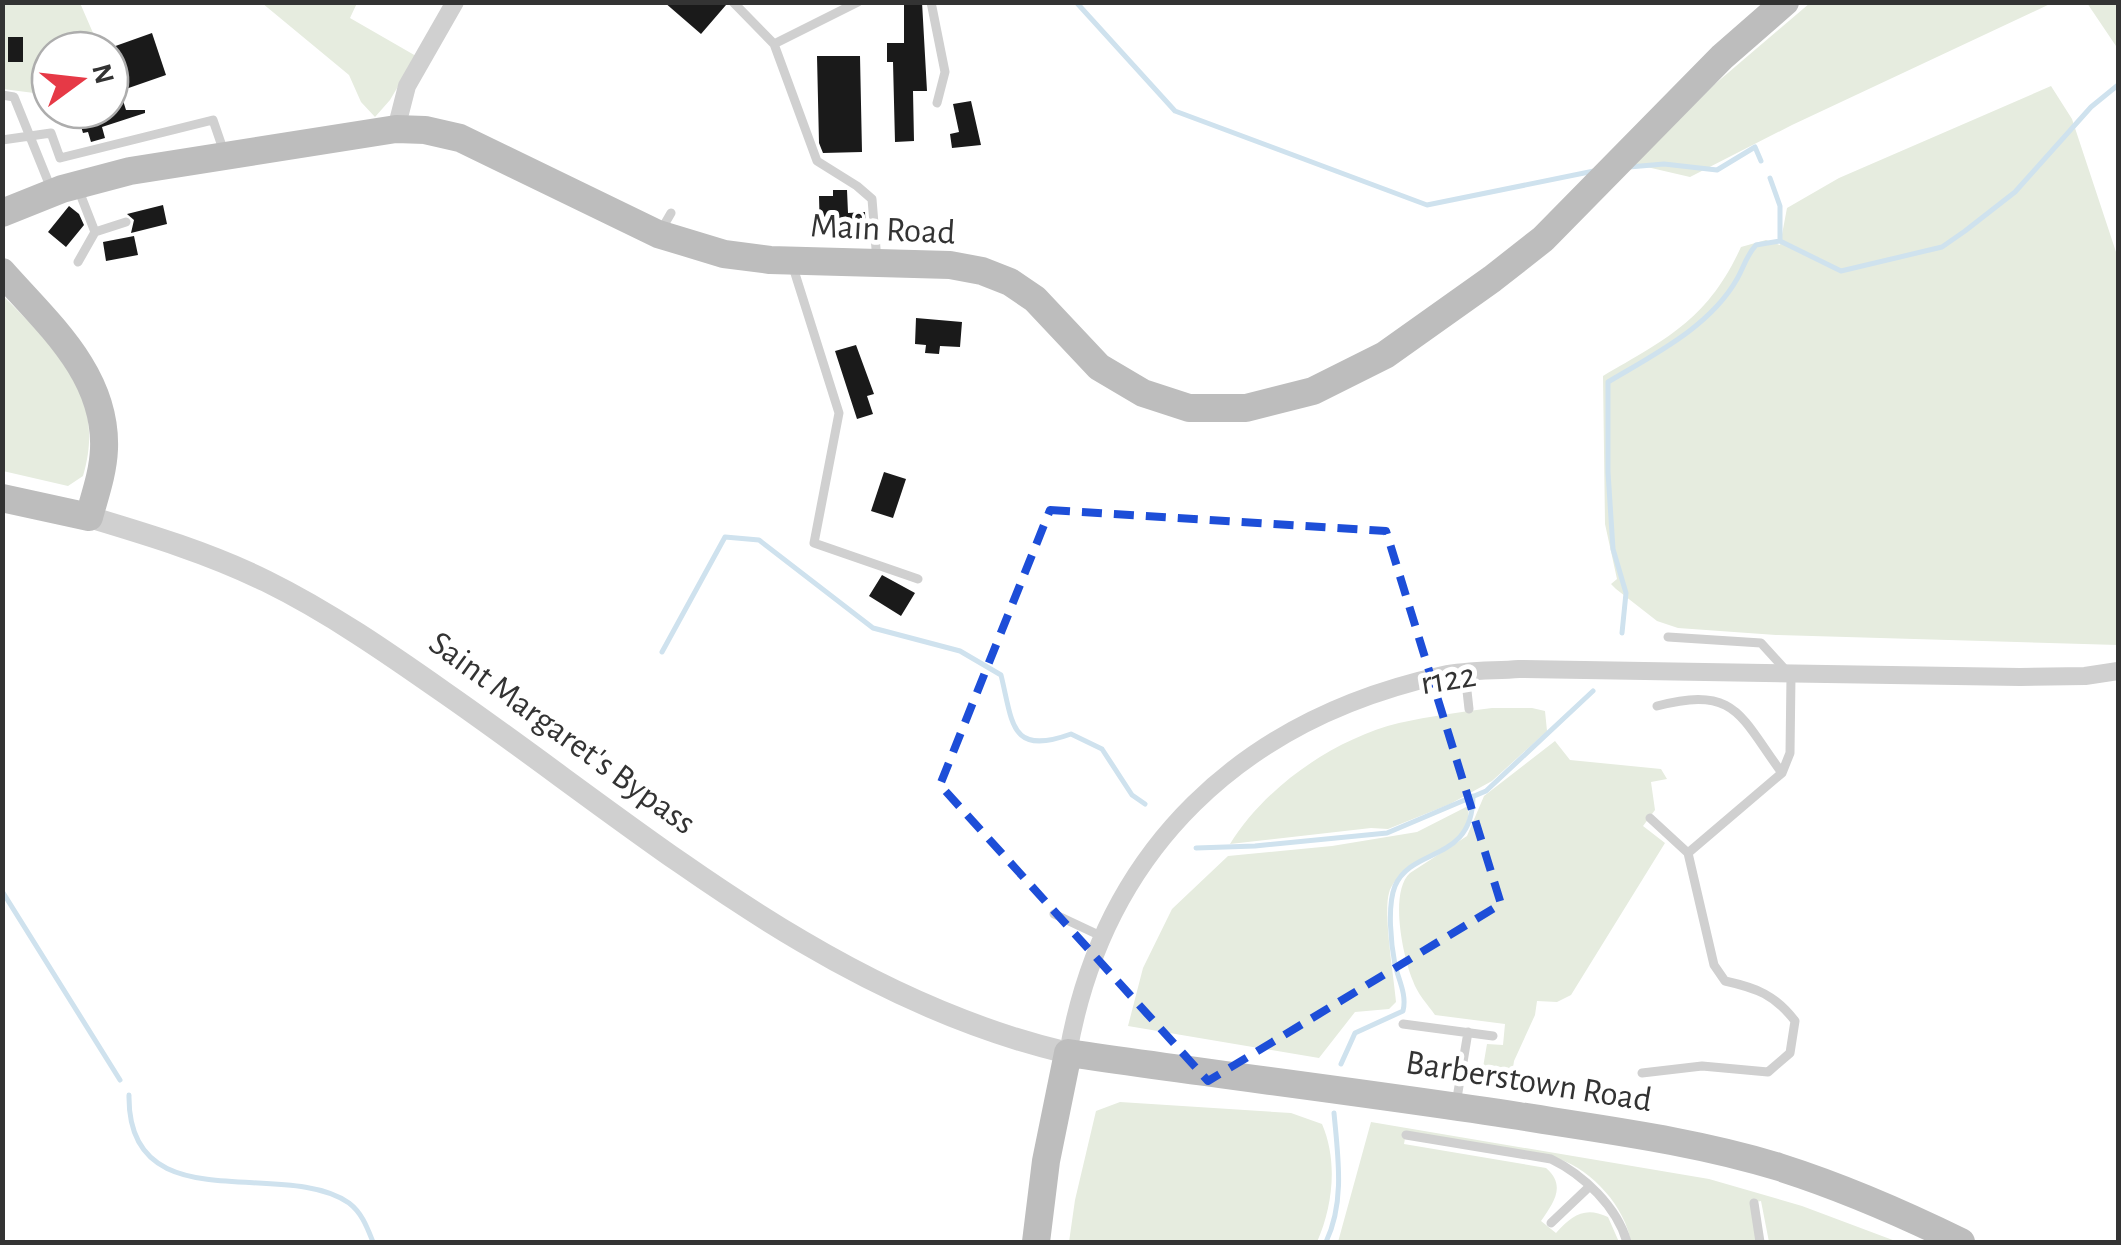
<svg xmlns="http://www.w3.org/2000/svg" width="2121" height="1245" viewBox="0 0 2121 1245" font-family="'Alegreya Sans',sans-serif">
<style>
.green{fill:#e6ecdf}
.lines{fill:none;stroke-linecap:round;stroke-linejoin:round}
.stream{stroke:#cfe2ee;stroke-width:5}
.building{fill:#1a1a1a}
.service{stroke:#d0d0d0;stroke-width:9}
.minor{stroke:#d0d0d0;stroke-width:18}
.tertiary{stroke:#d0d0d0;stroke-width:22}
.secondary{stroke:#bdbdbd;stroke-width:28}
.marked{fill:none;stroke:#1d4ed8;stroke-width:8;stroke-dasharray:20 12;stroke-linejoin:round}
.labels{text-anchor:middle;stroke-width:10;stroke-linejoin:round;paint-order:stroke}
.street-label{font-size:35px;fill:#333;stroke:#fff}
</style>
<rect width="100%" height="100%" fill="#fff"/>
<path class="green" d="M 3,3 L 80,3 L 100,49 L 50,50 L 50,86 L 34,93 L 3,89 Z
M 262,3 L 357,3 L 350,18 L 416,56 L 390,100 L 375,117 L 361,102 L 349,75 Z
M 1810,3 L 2052,3 L 1792,125 L 1690,177 L 1634,164 L 1715,84 Z
M 2087,3 L 2118,3 L 2118,49 Z
M 2051,86 L 2072,119 L 2118,258 L 2118,645 L 1776,635 L 1678,628 L 1657,621 L 1616,589 L 1611,584 L 1617,579 L 1605,524 L 1603,376 C 1668,338 1708,319 1741,247 L 1766,240 L 1780,245 L 1787,208 L 1839,178 Z
M 3,296 C 57,349 107,394 83,476 L 68,486 L 3,471 Z
M 1492,708 L 1532,708 L 1545,711 L 1547,731 L 1492,781 L 1450,804 L 1388,829 L 1371,828 L 1230,844 C 1265,787 1334,739 1399,723 C 1430,716 1461,712 1492,708 Z
M 1555,741 L 1570,760 L 1661,769 L 1667,779 L 1651,782 L 1655,810 L 1643,826 L 1665,843 L 1571,995 L 1557,1002 L 1537,1001 L 1535,1015 L 1514,1061 L 1511,1081 L 1481,1079 L 1487,1044 L 1503,1045 L 1505,1024 L 1435,1015 C 1427,1004 1417,993 1413,981 C 1403,957 1389,892 1410,873 L 1467,836 L 1484,796 Z
M 1468,806 C 1475,854 1400,855 1389,893 C 1383,913 1394,978 1396,1002 L 1389,1009 L 1355,1012 L 1319,1058 L 1128,1026 L 1143,968 L 1172,909 L 1228,856 L 1332,846 L 1417,832 Z
M 1120,1102 L 1291,1113 L 1322,1124 C 1338,1161 1333,1206 1317,1242 L 1069,1242 L 1075,1200 L 1096,1111 Z
M 1371,1122 L 1709,1179 L 1802,1206 L 1898,1242 L 1769,1242 L 1761,1201 L 1751,1203 L 1757,1242 L 1631,1242 C 1625,1207 1593,1171 1559,1159 L 1406,1133 L 1404,1144 L 1546,1168 C 1567,1186 1553,1203 1541,1221 L 1556,1233 C 1572,1215 1585,1206 1608,1217 L 1619,1242 L 1338,1242 Z"/>
<g class="lines">
<path class="stream" d="M 1076,2 L 1175,111 L 1427,205 L 1594,171
M 1629,167 L 1664,164 L 1717,170 L 1755,147 L 1761,161
M 1770,178 L 1780,206 L 1780,241
M 1622,633 L 1626,593 L 1613,549 L 1608,472 L 1608,382 C 1653,355 1710,327 1737,279 C 1744,267 1746,256 1756,245 L 1780,241 L 1841,271 L 1942,247 L 1965,231 L 2015,192 L 2091,107 L 2118,85
M 662,652 L 725,537 L 759,540 L 873,628 L 960,651 L 1001,675 C 1013,724 1010,756 1071,734 L 1102,749 L 1132,795 L 1145,804
M 1196,848 L 1255,846 L 1387,833 L 1486,791 L 1593,691
M 2,891 L 120,1080
M 1341,1064 L 1355,1033 L 1403,1011 C 1407,995 1399,981 1395,965 C 1391,944 1387,906 1395,886 C 1412,846 1473,863 1473,796
M 129,1095 C 127,1224 284,1157 349,1203 C 362,1213 367,1227 373,1242
M 1326,1242 C 1345,1202 1338,1157 1334,1113"/>
</g>
<path class="building" d="M 664,2 L 725,2 L 726,5 L 701,34 Z
M 904,2 L 922,2 L 927,91 L 913,91 L 914,141 L 895,142 L 893,62 L 887,62 L 887,43 L 904,43 Z
M 152,33 L 166,75 L 120,91 L 126,110 L 145,110 L 145,113 L 102,127 L 105,138 L 91,142 L 88,132 L 83,133 L 76,110 L 110,110 L 110,50 L 107,49 Z
M 8,37 L 23,37 L 23,62 L 8,62 Z
M 817,56 L 860,56 L 862,152 L 823,153 L 819,143 Z
M 971,101 L 981,145 L 952,148 L 950,134 L 959,132 L 953,104 Z
M 833,190 L 847,190 L 848,213 L 865,212 L 866,235 L 820,234 L 819,196 L 833,196 Z
M 163,205 L 167,224 L 131,233 L 134,220 L 127,214 Z
M 69,206 L 79,214 L 84,225 L 66,247 L 48,232 Z
M 134,236 L 138,255 L 106,261 L 103,242 Z
M 916,318 L 962,322 L 960,347 L 940,346 L 939,354 L 925,353 L 926,345 L 915,344 Z
M 856,345 L 874,394 L 867,396 L 873,414 L 857,419 L 835,351 Z
M 884,472 L 906,479 L 893,518 L 871,511 Z
M 882,575 L 915,593 L 901,616 L 869,596 Z"/>
<g class="lines">
<path class="service" d="M 733,2 L 774,44 L 817,161 L 857,186 L 872,199 L 877,261
M 931,2 L 945,72 L 937,103
M 774,44 L 858,2
M 2,95 L 14,97 L 52,191
M 2,140 L 51,133 L 60,158 L 213,120 L 224,152
M 79,191 L 95,232 L 126,222
M 660,232 L 671,213
M 78,262 L 95,232
M 792,264 L 839,413 L 814,543 L 918,579
M 1465,673 L 1469,709
M 1657,706 C 1736,685 1740,716 1782,773
M 1650,818 L 1688,853
M 1054,914 L 1103,937
M 1403,1024 L 1493,1036
M 1642,1073 L 1702,1066 L 1768,1072 L 1790,1053 L 1795,1021 C 1775,995 1757,988 1725,981 L 1714,965 L 1688,853 L 1782,773 L 1790,753 L 1791,676 L 1761,643 L 1668,637
M 1456,1104 L 1468,1032
M 1406,1135 L 1551,1159 C 1584,1175 1617,1207 1627,1242
M 1754,1203 L 1760,1242
M 1551,1223 L 1590,1186"/>
<path class="minor" d="M 396,129 L 407,86 L 455,2
M 1068,1053 C 1104,848 1243,719 1443,675 C 1467,670 1494,671 1519,669 L 2020,677 L 2085,676 L 2118,671"/>
<path class="tertiary" d="M 89,517 C 149,535 209,553 266,581 C 329,612 388,653 445,693 C 642,830 829,997 1068,1053"/>
<path class="secondary" d="M 2,213 L 62,189 L 130,171 L 396,129 L 425,130 L 460,138 L 658,234 L 724,254 L 770,260 L 950,265 L 982,271 L 1010,282 L 1035,299 L 1099,367 L 1143,393 L 1189,408 L 1246,408 L 1313,391 L 1385,355 L 1492,279 L 1543,239 L 1722,57 L 1785,2
M 2,272 C 47,323 107,374 104,449 C 103,473 95,495 89,517 L 2,498
M 1036,1242 L 1046,1161 L 1068,1053 C 1218,1075 1369,1093 1519,1116 C 1606,1130 1695,1141 1779,1167 C 1842,1187 1902,1213 1961,1242"/>
</g>
<path class="marked" d="M 1050,510 L 1386,531 L 1501,904 L 1208,1081 L 940,785 Z"/>
<g class="labels">
<g class="street-label">
<text transform="translate(883 228) rotate(3)" y="12">Main Road</text>
<text transform="translate(1448 678) rotate(-9)" y="12">r122</text>
<text transform="translate(563 732) rotate(36)" y="12">Saint Margaret's Bypass</text>
<text transform="translate(1529 1080) rotate(9)" y="12">Barberstown Road</text>
</g>
</g>
<rect width="2121" height="1245" fill="none" stroke="#333333" stroke-width="10"/>
<g transform="translate(80 80) rotate(75)"><circle r="48" fill="#ffffff" stroke="#adadad" stroke-width="2.5"/>
<path d="M0-8L18 38L0 25L-18 38Z" fill="#e63946"/>
<text y="-15" font-size="28" font-weight="bold" text-anchor="middle" fill="#333333">N</text>
</g>
</svg>
